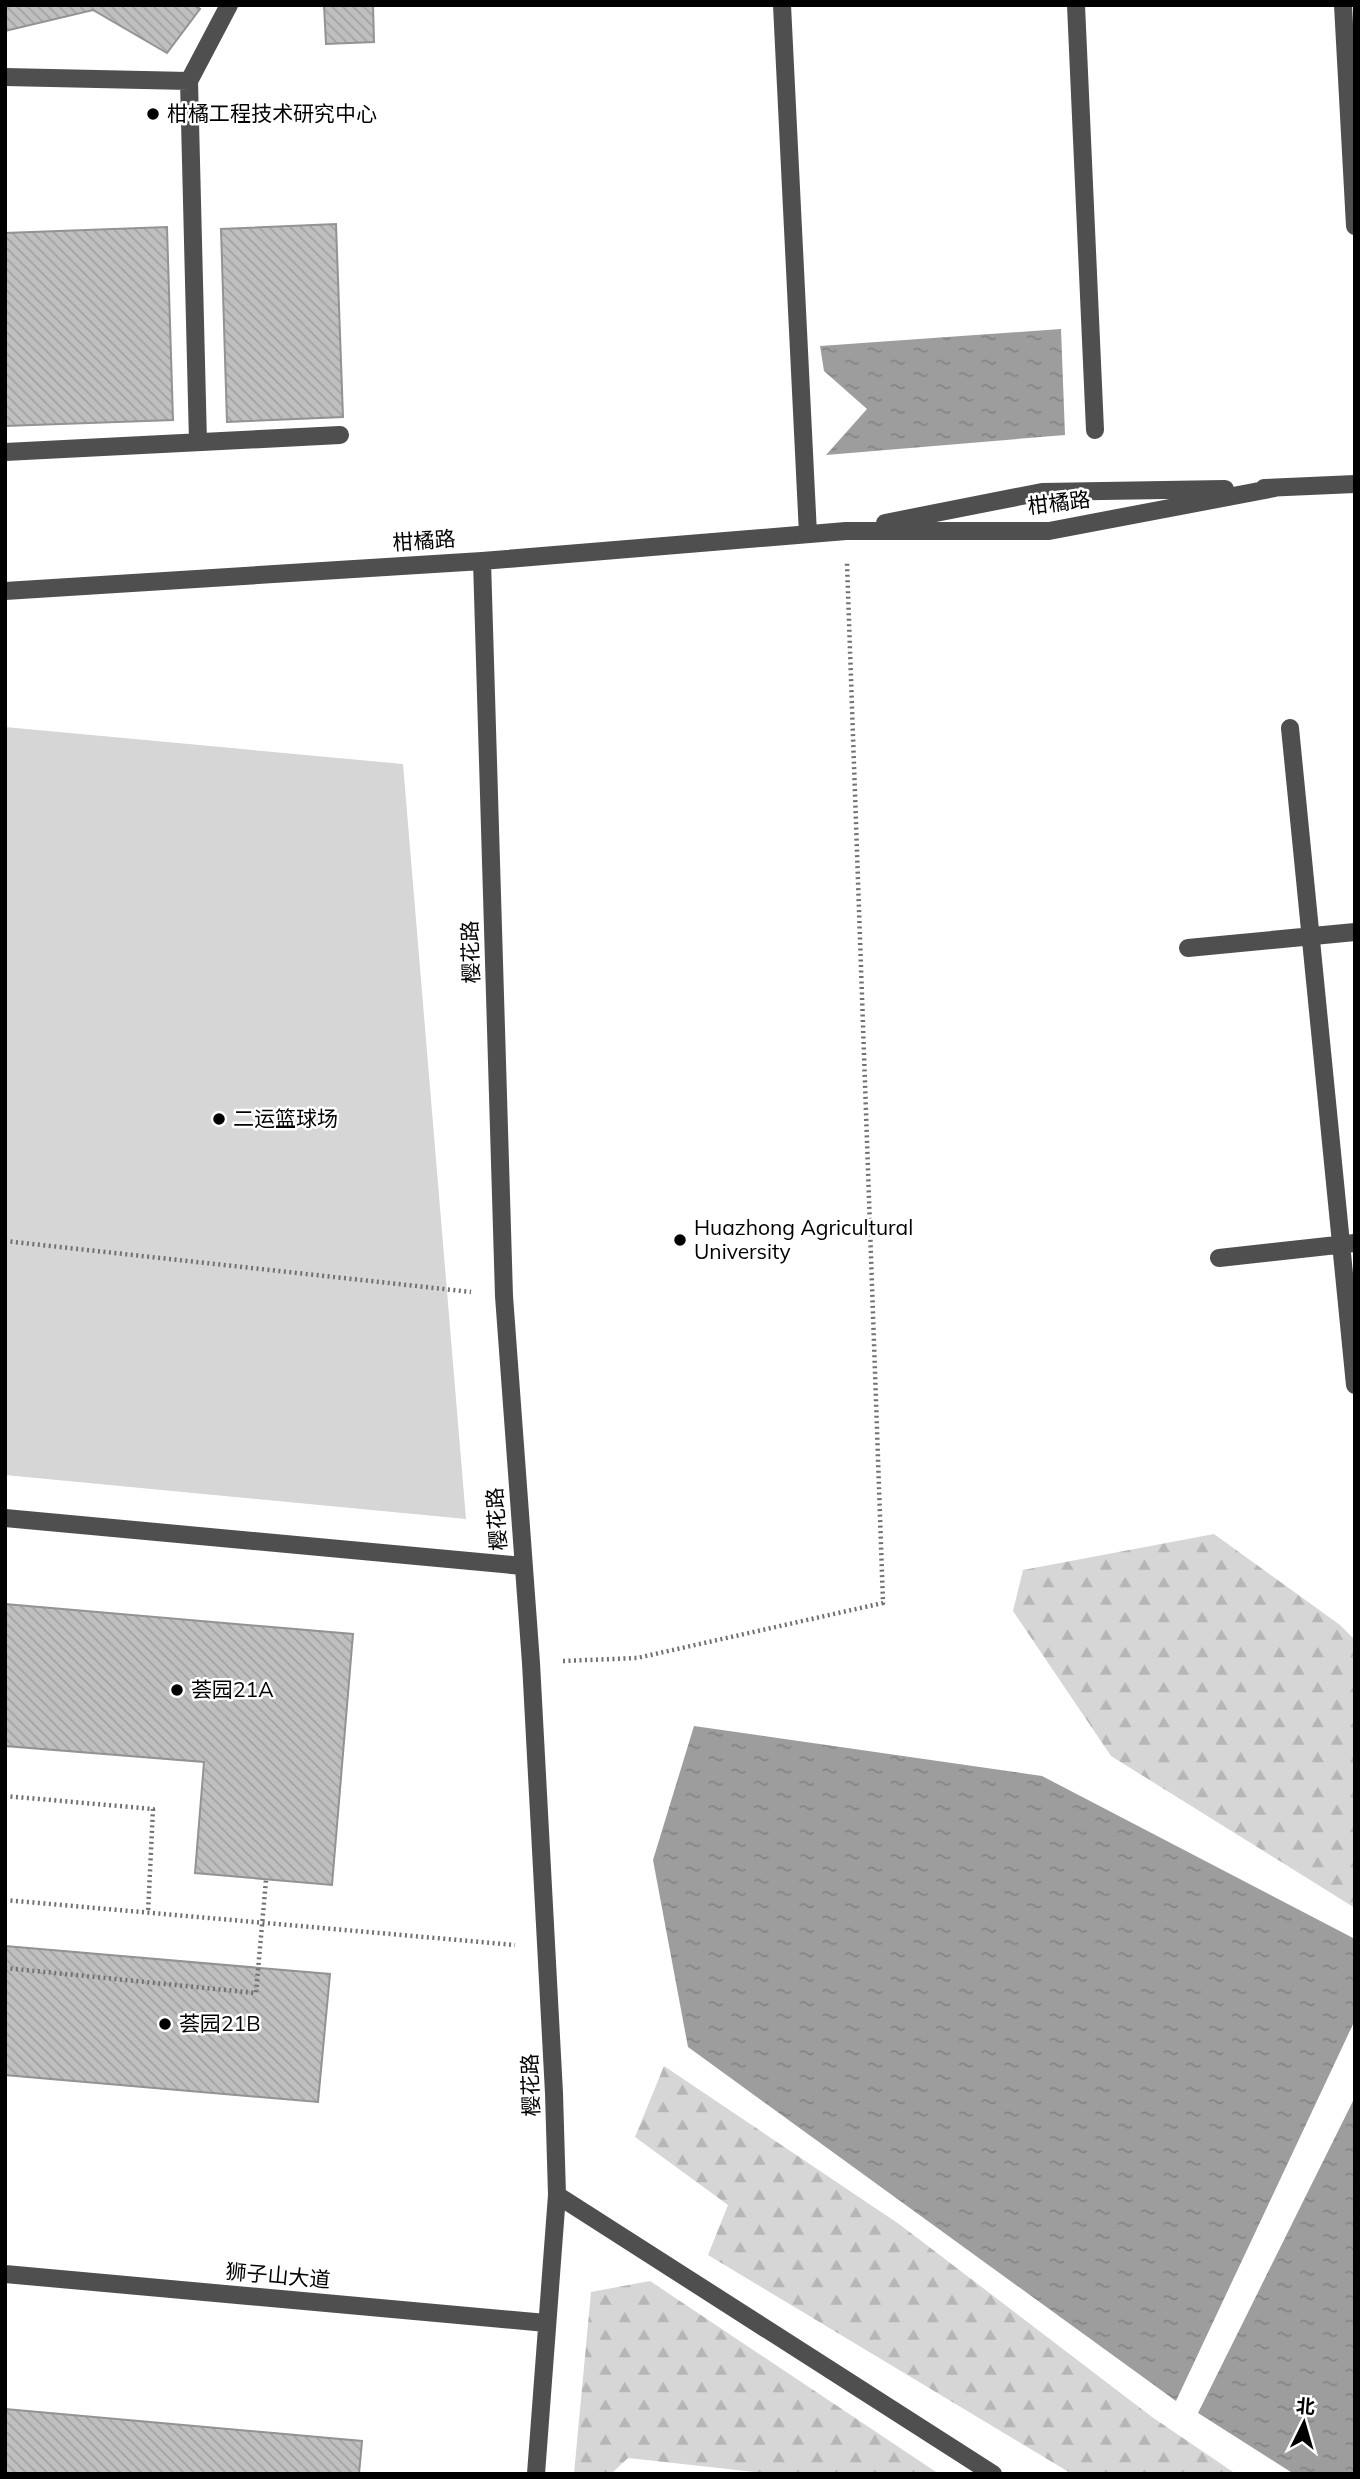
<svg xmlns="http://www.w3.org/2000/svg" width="1360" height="2479" viewBox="0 0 1360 2479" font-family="Mulish,'Noto Sans SC',sans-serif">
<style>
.forest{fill:url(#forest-firs)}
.garden{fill:#d6d6d6}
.water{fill:url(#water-ripples)}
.building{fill:url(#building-back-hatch);stroke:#939393;stroke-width:2}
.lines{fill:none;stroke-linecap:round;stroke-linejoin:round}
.path{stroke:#717171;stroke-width:4.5;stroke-dasharray:2 3.5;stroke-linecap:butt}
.minor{stroke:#4f4f4f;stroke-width:18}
.poi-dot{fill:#000;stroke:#fff;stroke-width:2.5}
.labels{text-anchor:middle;stroke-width:5;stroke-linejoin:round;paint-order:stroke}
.poi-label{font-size:21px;fill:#000;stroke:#fff;text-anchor:start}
.street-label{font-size:21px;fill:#000;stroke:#fff}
</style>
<defs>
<pattern id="forest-firs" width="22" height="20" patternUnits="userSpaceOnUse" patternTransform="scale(1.75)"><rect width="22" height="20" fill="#d6d6d6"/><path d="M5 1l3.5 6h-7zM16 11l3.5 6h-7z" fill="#b6b6b6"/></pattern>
<pattern id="water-ripples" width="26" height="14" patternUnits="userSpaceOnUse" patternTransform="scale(1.75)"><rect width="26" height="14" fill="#9d9d9d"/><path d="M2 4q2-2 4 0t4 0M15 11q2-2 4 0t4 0" fill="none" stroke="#858585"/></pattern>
<pattern id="building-back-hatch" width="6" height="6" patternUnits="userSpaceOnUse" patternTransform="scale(1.75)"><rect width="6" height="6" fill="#bfbfbf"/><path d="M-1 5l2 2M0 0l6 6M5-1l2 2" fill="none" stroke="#a2a2a2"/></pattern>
</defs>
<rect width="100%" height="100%" fill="#fff"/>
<path class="forest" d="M 1214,1534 L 1340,1625 L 1355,1640 L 1355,1908 L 1111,1756 L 1013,1611 L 1023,1570 Z
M 664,2066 L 899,2224 L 1152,2417 L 1236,2474 L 1072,2474 L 708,2255 L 728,2205 L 635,2137 Z
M 650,2281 L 939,2474 L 773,2474 L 628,2458 L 611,2474 L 574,2474 L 591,2292 Z"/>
<path class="garden" d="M 5,727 L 403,764 L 466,1519 L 5,1475 Z"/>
<path class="water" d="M 1061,329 L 1065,435 L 826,455 L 867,409 L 824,371 L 820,346 Z
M 694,1726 L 1042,1776 L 1355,1939 L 1355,2020 L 1176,2401 L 688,2047 L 653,1860 Z
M 1355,2097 L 1355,2474 L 1294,2474 L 1198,2413 Z"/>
<path class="building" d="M 5,5 L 195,5 L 200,9 L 167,53 L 93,10 L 5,31 Z
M 324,5 L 373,5 L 374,42 L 326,44 Z
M 336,224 L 343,417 L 227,422 L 221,229 Z
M 167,227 L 173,420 L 5,426 L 5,233 Z
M 5,1604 L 353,1634 L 332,1885 L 195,1873 L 204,1762 L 5,1746 Z
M 5,1946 L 330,1974 L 318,2102 L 5,2075 Z
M 5,2409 L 362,2441 L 359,2474 L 5,2474 Z"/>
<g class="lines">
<path class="path" d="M 5,1241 L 471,1292
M 563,1661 L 637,1658 L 883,1603 L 847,563
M 5,1796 L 153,1809 L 148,1913
M 5,1900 L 515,1945
M 5,1968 L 256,1993 L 266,1880"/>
<path class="minor" d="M 782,5 L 808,534
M 1076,5 L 1095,430
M 1343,5 L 1355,226
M 5,77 L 189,81
M 198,442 L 189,81 L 229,5
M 5,452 L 340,435
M 1264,488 L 1355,484
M 885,523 L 1042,492 L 1225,489
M 482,561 L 504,1296 L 531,1663 L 554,2093 L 557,2195 L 536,2474
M 5,591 L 482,561 L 846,531 L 1049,531 L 1275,488
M 1290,728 L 1355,1385
M 1188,948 L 1355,932
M 1219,1258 L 1355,1243
M 5,1518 L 523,1566
M 557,2195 L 993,2474
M 5,2274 L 546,2323"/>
</g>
<g class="poi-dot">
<circle cx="153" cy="114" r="7"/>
<circle cx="219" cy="1119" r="7"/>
<circle cx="680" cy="1240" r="7"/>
<circle cx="177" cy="1690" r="7"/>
<circle cx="165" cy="2024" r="7"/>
</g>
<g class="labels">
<g class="poi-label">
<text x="167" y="121">柑橘工程技术研究中心</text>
<text x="233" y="1126">二运篮球场</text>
<text x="694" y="1235">Huazhong Agricultural<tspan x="694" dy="24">University</tspan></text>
<text x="191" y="1697">荟园21A</text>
<text x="179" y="2031">荟园21B</text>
</g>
<g class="street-label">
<text transform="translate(1059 503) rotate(-7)" y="7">柑橘路</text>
<text transform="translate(424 541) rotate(-4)" y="7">柑橘路</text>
<text transform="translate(471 952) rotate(-92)" y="7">樱花路</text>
<text transform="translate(497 1519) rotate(-94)" y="7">樱花路</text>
<text transform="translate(531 2085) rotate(-92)" y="7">樱花路</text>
<text transform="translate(278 2276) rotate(5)" y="7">狮子山大道</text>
</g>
</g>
<rect width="1360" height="2479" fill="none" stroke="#000000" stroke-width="14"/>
<g transform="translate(1304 2423) rotate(5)" stroke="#ffffff" stroke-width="5" paint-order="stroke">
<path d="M0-5L12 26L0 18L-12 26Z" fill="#000000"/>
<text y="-10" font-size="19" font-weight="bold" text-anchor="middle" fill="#000000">北</text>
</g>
</svg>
